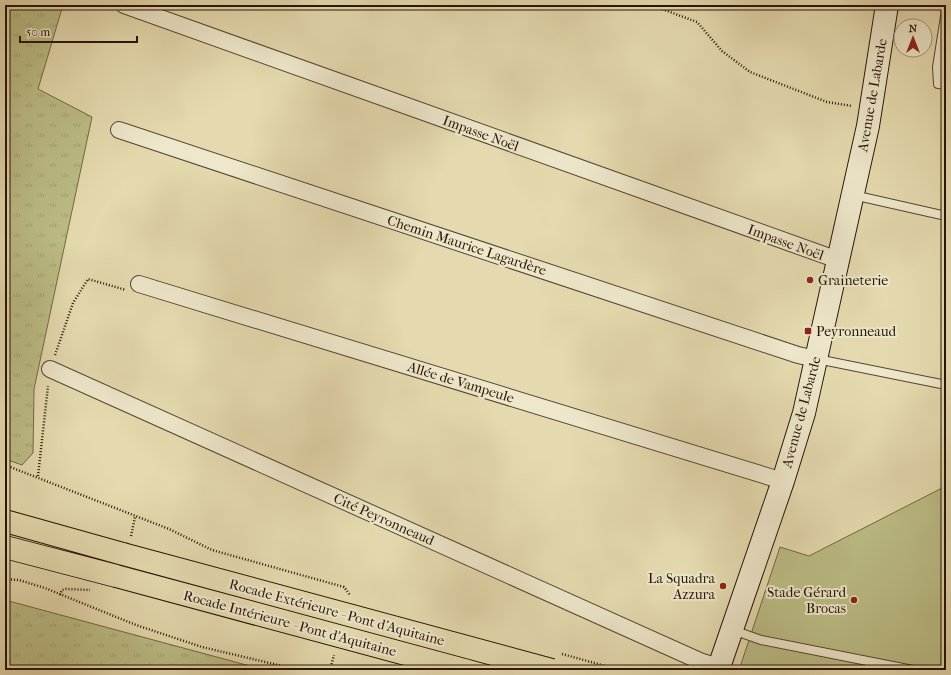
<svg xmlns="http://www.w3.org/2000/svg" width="951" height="675" viewBox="0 0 951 675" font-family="'IM FELL French Canon',serif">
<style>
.grass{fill:url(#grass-tufts);stroke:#716846}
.park{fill:#bcbd86;stroke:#716846}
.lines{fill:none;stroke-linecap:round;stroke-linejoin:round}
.service-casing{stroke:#564630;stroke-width:10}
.minor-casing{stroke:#564630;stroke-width:18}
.secondary-casing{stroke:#261405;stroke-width:24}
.motorway-casing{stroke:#261405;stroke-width:24}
.path{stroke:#261405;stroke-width:2.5;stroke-dasharray:1 2;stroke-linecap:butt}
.service{stroke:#eee7cb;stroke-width:8}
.minor{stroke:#eee7cb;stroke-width:16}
.secondary{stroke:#eee7cb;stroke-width:22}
.motorway{stroke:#e5daaf;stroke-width:22}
.motorway-bridge-casing{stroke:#261405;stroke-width:24;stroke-linecap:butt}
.path-bridge{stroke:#261405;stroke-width:2.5;stroke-dasharray:1 2;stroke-linecap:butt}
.motorway-bridge{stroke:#e5daaf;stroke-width:22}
.poi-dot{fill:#8f2418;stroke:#eee7cb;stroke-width:1.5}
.labels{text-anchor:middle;stroke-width:4;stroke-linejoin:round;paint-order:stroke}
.street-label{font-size:14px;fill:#261405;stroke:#eee7cb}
.poi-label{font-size:14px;fill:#261405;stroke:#eee7cb;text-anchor:start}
</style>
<defs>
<pattern id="grass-tufts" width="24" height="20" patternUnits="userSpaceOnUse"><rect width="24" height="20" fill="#bcbd86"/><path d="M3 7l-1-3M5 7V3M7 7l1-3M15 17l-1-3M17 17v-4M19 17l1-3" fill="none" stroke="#a1a272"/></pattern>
</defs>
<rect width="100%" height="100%" fill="#e5daaf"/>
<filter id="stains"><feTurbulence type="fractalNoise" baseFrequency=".005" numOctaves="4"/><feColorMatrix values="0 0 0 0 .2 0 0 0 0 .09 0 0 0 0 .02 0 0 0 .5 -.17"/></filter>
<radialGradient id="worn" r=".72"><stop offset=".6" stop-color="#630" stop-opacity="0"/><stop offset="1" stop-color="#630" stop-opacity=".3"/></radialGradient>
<path class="grass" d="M 5,5 L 63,5 L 38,89 L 92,117 L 34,389 L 33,453 L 22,465 L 5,459 Z
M 5,600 L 265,670 L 5,670 Z"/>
<path class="park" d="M 946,486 L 946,670 L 739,670 L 780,547 L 809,556 Z"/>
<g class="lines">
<defs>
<path id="service" d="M 946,10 L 937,67 L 938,84 L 946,85
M 853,195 L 946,216
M 817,359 L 946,385
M 733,630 L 761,640 L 913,670"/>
<path id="minor" d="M 124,5 L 838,260
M 119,130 L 798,355 L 816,359
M 139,284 L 783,481
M 50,369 L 702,662 L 719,667"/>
<path id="secondary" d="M 718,670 L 783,481 L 804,413 L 868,126 L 887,5"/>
<path id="motorway" d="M 5,521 L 123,554
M 5,547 L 116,576"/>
</defs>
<use href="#service" class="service-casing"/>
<use href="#minor" class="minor-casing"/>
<use href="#secondary" class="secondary-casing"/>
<use href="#motorway" class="motorway-casing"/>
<path class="path" d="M 651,5 L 697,22 L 722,51 L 750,72 L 827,102 L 852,106
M 55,355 L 73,303 L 88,279 L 126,290
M 5,465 L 169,529 L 212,550 L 344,587 L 350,595
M 38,476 L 48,386
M 131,536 L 135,517
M 5,579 L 19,580 L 45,588 L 136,625 L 202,647 L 299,670
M 60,595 L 62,590 L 66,589 L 90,590
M 330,670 L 334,655"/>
<use href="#service" class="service"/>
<use href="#minor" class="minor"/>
<use href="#secondary" class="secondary"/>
<use href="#motorway" class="motorway"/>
<defs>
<path id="motorway-bridge" d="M 123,554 L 552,670
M 116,576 L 465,670"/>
</defs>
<use href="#motorway-bridge" class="motorway-bridge-casing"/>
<path class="path-bridge" d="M 562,654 L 620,670"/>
<use href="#motorway-bridge" class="motorway-bridge"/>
</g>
<g class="poi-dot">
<circle cx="810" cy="280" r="4"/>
<rect x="804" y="327" width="8" height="8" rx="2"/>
<circle cx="723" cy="586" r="4"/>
<circle cx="854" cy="600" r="4"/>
</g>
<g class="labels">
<g class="street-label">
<text transform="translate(872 95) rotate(-80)" y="5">Avenue de Labarde</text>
<text transform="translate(481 133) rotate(20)" y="5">Impasse Noël</text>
<text transform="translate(786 242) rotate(20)" y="5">Impasse Noël</text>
<text transform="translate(467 245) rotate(18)" y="5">Chemin Maurice Lagardère</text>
<text transform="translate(461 382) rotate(17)" y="5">Allée de Vampeule</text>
<text transform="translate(801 412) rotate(-75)" y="5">Avenue de Labarde</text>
<text transform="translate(384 519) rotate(24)" y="5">Cité Peyronneaud</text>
<text transform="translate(337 612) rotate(15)" y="5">Rocade Extérieure - Pont d'Aquitaine</text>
<text transform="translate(290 623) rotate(15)" y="5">Rocade Intérieure - Pont d'Aquitaine</text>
</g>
<g class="poi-label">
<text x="818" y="285">Graineterie</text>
<text x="816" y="336">Peyronneaud</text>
<text x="715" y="583" text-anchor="end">La Squadra<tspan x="715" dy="16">Azzura</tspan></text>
<text x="846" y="597" text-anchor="end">Stade Gérard<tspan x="846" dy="16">Brocas</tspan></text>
</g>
</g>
<rect width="951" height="675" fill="none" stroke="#e5daaf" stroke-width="20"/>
<rect x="6" y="6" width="939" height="663" fill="none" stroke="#261405" stroke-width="2"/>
<rect x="10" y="10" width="931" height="655" fill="none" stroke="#261405"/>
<g transform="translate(913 38)"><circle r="19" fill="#eee7cb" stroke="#9e937c"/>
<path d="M0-3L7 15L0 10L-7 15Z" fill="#8f2418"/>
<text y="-6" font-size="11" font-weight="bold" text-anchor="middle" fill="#261405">N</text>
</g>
<path d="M20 36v6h117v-6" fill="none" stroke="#261405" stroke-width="2"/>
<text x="26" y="36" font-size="12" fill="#261405" stroke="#eee7cb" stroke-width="3" paint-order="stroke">50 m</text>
<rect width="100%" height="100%" filter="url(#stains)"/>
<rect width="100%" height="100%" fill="url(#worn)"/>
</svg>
